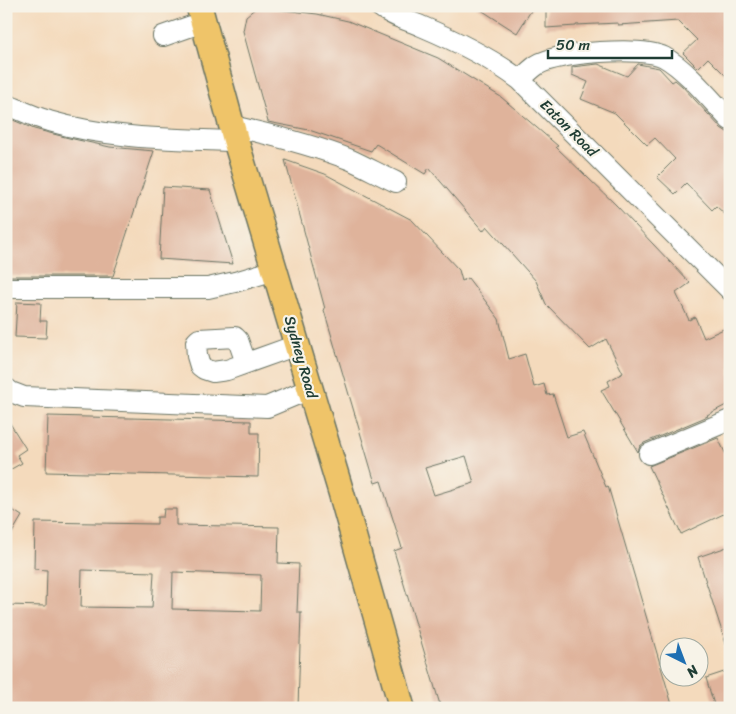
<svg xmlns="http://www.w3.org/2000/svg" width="736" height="714" viewBox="0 0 736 714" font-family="Sriracha,sans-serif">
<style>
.building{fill:#dfb39b;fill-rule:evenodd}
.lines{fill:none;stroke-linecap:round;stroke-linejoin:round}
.minor-casing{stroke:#6a7464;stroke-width:22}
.major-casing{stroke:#6a7464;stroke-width:28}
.minor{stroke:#fff;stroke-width:20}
.major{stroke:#efc469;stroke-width:25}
.labels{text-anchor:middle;stroke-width:4.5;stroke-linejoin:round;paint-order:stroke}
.street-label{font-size:15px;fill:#1f3d34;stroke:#f7f3e8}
</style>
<rect width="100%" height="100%" fill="#f7f3e8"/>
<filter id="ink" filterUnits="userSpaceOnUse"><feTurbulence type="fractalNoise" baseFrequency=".02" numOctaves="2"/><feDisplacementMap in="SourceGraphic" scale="10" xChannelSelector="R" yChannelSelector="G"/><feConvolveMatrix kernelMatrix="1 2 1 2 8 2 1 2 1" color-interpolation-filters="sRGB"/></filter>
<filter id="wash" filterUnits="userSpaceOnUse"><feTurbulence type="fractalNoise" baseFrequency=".0096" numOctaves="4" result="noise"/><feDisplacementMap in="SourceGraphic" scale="20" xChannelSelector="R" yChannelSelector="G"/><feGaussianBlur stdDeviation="1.12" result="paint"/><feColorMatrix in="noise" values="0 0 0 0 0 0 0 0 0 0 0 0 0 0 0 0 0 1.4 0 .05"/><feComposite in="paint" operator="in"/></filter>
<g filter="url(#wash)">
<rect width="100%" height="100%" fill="#f4dabc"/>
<g id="blocks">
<path class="building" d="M 475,6 L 534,6 L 517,33 Z
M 546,6 L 722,6 L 730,14 L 730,80 L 708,58 L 698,68 L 683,53 L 697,40 L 678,21 L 618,25 L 618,23 L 576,25 L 576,26 L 546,28 Z
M 257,7 L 317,14 L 348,21 L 438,58 L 501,97 L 558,146 L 556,147 L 616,205 L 690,283 L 676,293 L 689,320 L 695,317 L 704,338 L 730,326 L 730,403 L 707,415 L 708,416 L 644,443 L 640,446 L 638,452 L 601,390 L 610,386 L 608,381 L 623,373 L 606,339 L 590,349 L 546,304 L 536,281 L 487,226 L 483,231 L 429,168 L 425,174 L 376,144 L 371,151 L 309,130 L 268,122 L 243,31 L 246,16 Z
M 598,64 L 627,76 L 638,64 L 659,68 L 672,82 L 675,80 L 682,86 L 721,128 L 730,134 L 730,219 L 716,206 L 712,210 L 686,183 L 675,194 L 657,177 L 675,159 L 655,138 L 647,145 L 615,113 L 581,99 L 588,82 L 572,75 L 572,67 Z
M 6,117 L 34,129 L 69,138 L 110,147 L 154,151 L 113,276 L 6,276 Z
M 285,160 L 325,174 L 412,220 L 459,270 L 462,281 L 468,278 L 499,319 L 509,359 L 525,354 L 534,387 L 544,384 L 547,395 L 553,394 L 567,437 L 583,432 L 606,487 L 608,486 L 673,708 L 441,708 L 394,551 L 402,548 L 381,481 L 375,483 L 324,310 L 325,309 ZM 466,456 L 474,483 L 434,495 L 425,468 Z
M 163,187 L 210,190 L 233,264 L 159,259 Z
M 17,302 L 41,303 L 40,321 L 47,321 L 46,338 L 15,337 Z
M 48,416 L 251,421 L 251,433 L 259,433 L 258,477 L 46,472 Z
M 6,417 L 26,449 L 17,455 L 22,463 L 6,472 Z
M 718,438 L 730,463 L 730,511 L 681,534 L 649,466 Z
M 6,506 L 22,516 L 6,543 Z
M 164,509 L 176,509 L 176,525 L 279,527 L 278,563 L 299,564 L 297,612 L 301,612 L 298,708 L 6,708 L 6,605 L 46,606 L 47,570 L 34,569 L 35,522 L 157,524 L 157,517 L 163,517 ZM 82,570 L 154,572 L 152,608 L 81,607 ZM 173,572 L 261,575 L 260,611 L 172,609 Z
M 730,546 L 730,647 L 727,647 L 698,557 Z
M 730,670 L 730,708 L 715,708 L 706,678 Z"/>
</g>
</g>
<g filter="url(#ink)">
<use href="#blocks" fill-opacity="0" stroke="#6a7464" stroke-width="1"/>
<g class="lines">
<defs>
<path id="minor" d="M 379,6 C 391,16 407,20 421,26 C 454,40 491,58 520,80 L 730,290
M 163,36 L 203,22
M 520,80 C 525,75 531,69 537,65 C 558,52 642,46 664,57 C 687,70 711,100 730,120
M 6,104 C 20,110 34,117 49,121 C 110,139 173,139 236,141
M 232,126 C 273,135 313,145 351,160 C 366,167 381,175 396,182
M 6,288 L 208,288 L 235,282 L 275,270
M 246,363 L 238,340 L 235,337 L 199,339 L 196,342 L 197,356 L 200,366 L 204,369 L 213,372 L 227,370 L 297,345
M 6,388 L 11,392 L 24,397 L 267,407 L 310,389
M 649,454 L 730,420"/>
<path id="major" d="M 199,6 L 235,138 L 341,492 L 402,708"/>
</defs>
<use href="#minor" class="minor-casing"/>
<use href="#major" class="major-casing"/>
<use href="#minor" class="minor"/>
<use href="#major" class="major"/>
</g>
</g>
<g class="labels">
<g class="street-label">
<text transform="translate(569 128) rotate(45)" y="5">Eaton Road</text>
<text transform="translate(301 357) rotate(74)" y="5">Sydney Road</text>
</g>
</g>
<rect width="736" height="714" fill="none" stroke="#f7f3e8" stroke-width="25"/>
<g transform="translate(684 662) rotate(138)"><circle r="24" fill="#f7f3e8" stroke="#a1aaa0"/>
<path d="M0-4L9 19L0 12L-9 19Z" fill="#1f6fb2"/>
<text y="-8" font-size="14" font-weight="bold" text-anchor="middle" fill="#1f3d34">N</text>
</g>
<path d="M548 50v8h124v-8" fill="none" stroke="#1f3d34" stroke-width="2.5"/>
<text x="556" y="50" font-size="15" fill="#1f3d34" stroke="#f7f3e8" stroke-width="4" paint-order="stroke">50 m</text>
</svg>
